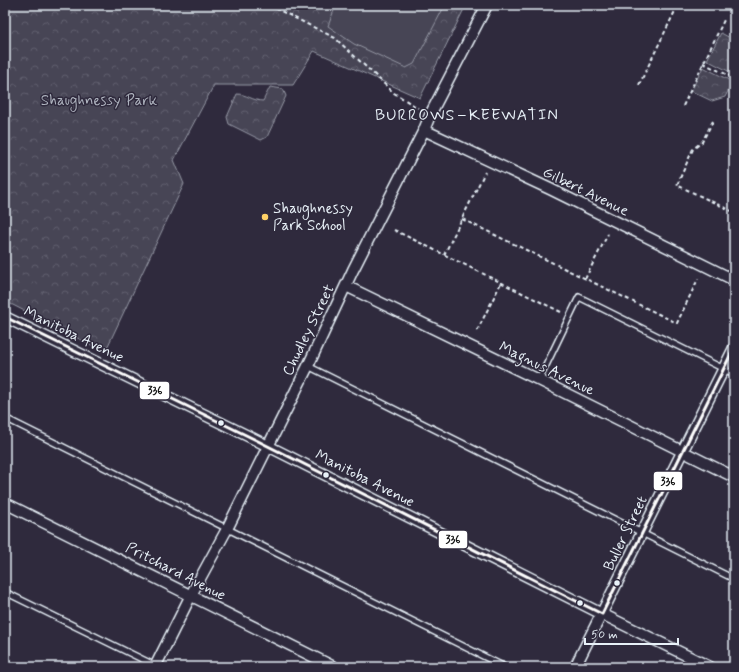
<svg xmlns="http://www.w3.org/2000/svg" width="739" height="672" viewBox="0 0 739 672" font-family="Mynerve,sans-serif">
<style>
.forest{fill:url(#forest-crowns);stroke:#979aa6}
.pitch{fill:#464455;stroke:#979aa6}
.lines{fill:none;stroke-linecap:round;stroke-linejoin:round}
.lane-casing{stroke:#e8f1f8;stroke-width:8}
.street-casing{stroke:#e8f1f8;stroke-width:13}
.path{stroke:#e8f1f8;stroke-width:2;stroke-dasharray:4 3;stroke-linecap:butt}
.lane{stroke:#2f2a3d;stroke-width:5}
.street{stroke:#2f2a3d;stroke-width:10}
.bus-1-casing{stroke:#2f2a3d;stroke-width:6}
.bus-1{stroke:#fff;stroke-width:3}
.poi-dot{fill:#ffd166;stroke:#2f2a3d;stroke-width:1.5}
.bus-dot{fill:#e8f1f8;stroke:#2f2a3d;stroke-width:1.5}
.labels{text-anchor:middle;stroke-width:3;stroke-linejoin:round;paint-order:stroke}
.park-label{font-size:15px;fill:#afb4bf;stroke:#2f2a3d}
.street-label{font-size:15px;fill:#e8f1f8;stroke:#2f2a3d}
.poi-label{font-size:15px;fill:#e8f1f8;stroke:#2f2a3d;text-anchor:start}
.neighbourhood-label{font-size:16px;letter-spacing:1px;fill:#e8f1f8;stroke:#2f2a3d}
.line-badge{stroke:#2f2a3d;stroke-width:1.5}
.pale-badge-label{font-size:11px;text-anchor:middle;font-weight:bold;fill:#111}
</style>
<defs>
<pattern id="forest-crowns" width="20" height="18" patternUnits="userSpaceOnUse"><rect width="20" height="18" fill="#464455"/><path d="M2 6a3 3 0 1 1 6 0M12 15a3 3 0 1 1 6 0" fill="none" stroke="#615f6e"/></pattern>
</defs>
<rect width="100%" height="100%" fill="#2f2a3d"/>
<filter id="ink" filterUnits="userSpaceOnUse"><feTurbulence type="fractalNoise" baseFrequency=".025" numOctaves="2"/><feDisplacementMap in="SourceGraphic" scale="8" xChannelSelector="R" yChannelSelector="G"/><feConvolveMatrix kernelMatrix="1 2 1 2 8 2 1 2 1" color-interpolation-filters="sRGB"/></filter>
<g filter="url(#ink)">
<path class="forest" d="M 5,5 L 466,5 L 420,98 L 314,51 L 293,85 L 214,85 L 174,160 L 184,184 L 105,352 L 5,301 Z
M 721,33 L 734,40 L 734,74 L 707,60 Z
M 703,67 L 733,82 L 725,97 L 712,101 L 691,91 Z
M 270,87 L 283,89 L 286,96 L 267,137 L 261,140 L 229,124 L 227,117 L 237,94 C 246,94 253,101 263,101 Z"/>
<path class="pitch" d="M 336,5 L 445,5 L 414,64 L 406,68 L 354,44 L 328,26 Z"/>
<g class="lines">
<defs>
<path id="lane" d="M 308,366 L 734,579
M 539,380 L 579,297 L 734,374
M 5,418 L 505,667
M 5,592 L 156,666"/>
<path id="street" d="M 424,130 L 550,189 L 734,280
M 346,286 L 539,380 L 734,477
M 5,317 L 254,439 L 602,614 L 710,667
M 5,503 L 334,667
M 155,667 L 191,595 L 227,529 L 308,366 L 353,270 L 424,130 L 431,113 L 487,5
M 575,667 L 734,348"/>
</defs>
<use href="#lane" class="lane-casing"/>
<use href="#street" class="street-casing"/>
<path class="path" d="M 269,5 L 335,38 L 394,93 L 418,108
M 703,63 L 734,78
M 639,85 L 678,5
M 683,106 L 724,20
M 713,121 L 702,142 L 693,149 L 677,185 L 734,212
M 462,219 L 677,323 L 698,279
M 394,230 L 563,313
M 444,255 L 485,172
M 585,279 L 608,234
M 477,331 L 501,283"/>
<use href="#lane" class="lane"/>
<use href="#street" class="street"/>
<defs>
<path id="bus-1" d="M 5,317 L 254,439 L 602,614
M 602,614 L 734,348"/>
</defs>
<use href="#bus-1" class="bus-1-casing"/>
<use href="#bus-1" class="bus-1"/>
</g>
</g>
<circle class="poi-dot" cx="265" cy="217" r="4"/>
<g class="bus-dot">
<circle cx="221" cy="423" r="3.5"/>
<circle cx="326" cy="475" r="3.5"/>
<circle cx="617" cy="583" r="3.5"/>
<circle cx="580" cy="603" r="3.5"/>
</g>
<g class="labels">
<g class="park-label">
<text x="99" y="105">Shaughnessy Park</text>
</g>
<g class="street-label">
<text transform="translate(586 191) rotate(26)" y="5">Gilbert Avenue</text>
<text transform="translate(308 330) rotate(-64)" y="5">Chudley Street</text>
<text transform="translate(74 334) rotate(26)" y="5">Manitoba Avenue</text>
<text transform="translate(547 368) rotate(26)" y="5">Magnus Avenue</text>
<text transform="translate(365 478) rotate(27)" y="5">Manitoba Avenue</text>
<text transform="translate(625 533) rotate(-64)" y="5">Buller Street</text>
<text transform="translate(176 571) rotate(27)" y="5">Pritchard Avenue</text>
</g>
<g class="poi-label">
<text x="273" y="213">Shaughnessy<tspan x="273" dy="17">Park School</tspan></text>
</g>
<g class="neighbourhood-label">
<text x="467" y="120">BURROWS–KEEWATIN</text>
</g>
</g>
<g class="line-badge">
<rect x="139" y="381" width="31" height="19" rx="4" fill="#fff"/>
<rect x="653" y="471" width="30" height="20" rx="4" fill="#fff"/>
<rect x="438" y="530" width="30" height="19" rx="4" fill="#fff"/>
</g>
<g class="pale-badge-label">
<text x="155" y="394">336</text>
<text x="668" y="485">336</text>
<text x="453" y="543">336</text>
</g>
<rect width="739" height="672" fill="none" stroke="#2f2a3d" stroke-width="20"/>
<rect x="10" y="10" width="719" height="652" fill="none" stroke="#e8f1f8" stroke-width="1.5" filter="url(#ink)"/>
<path d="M585 638v6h93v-6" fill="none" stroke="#e8f1f8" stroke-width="2"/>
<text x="591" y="638" font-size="12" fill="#e8f1f8" stroke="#2f2a3d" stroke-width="3" paint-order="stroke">50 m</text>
</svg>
